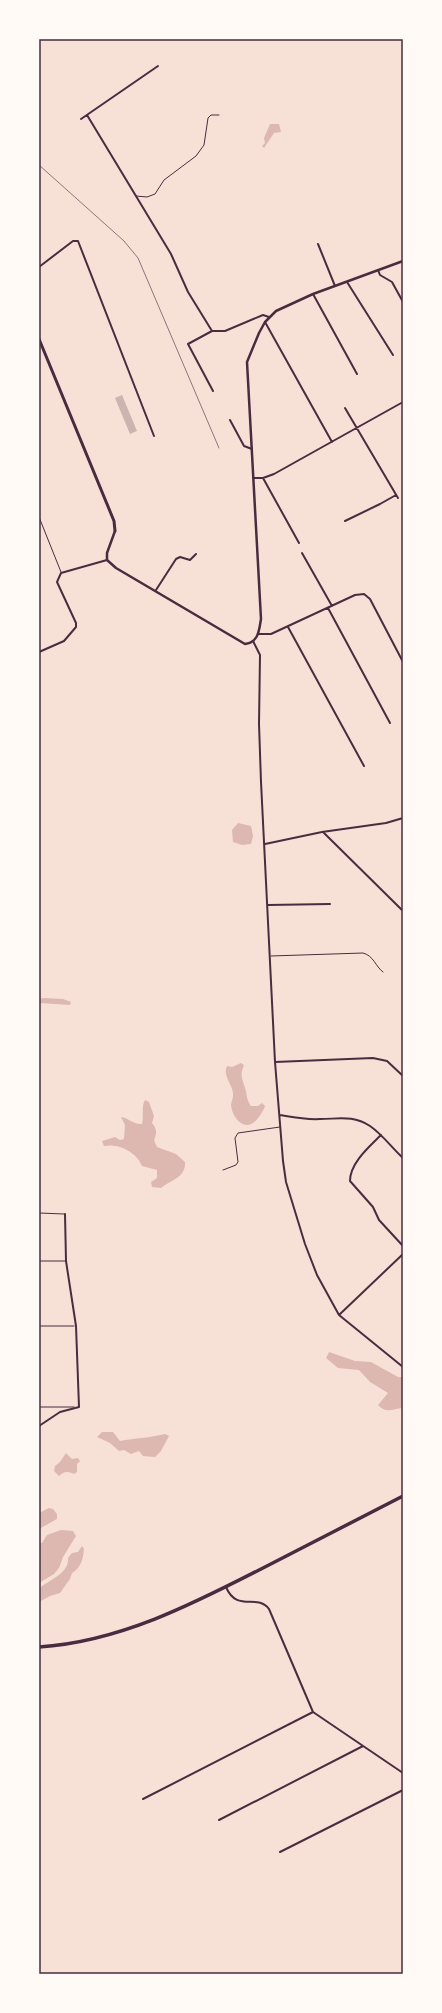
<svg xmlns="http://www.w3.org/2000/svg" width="442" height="2013" viewBox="0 0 442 2013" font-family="Commissioner,sans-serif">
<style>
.water{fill:#dcb8b0}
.building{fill:#ccb4b1}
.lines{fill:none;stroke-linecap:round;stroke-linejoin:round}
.service{stroke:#4a2c40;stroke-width:1}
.minor{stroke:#4a2c40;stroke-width:2}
.tertiary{stroke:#4a2c40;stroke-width:2.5}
.secondary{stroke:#4a2c40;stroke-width:3}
.trunk{stroke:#4a2c40;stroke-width:3.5}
.rail{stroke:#8f747c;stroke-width:1}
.neatline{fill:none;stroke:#4a2c40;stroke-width:1.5}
</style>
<rect width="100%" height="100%" fill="#f7e1d7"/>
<path class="water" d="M 270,124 L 279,124 L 281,132 L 274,133 L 264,148 L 262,146 L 265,143 L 264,138 Z
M 238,823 L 251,826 L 253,836 L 251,844 L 242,845 L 233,842 L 232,830 Z
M 44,998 L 63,999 L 71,1002 L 70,1005 L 39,1003 L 39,999 Z
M 241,1063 L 244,1065 C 239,1076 243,1080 246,1091 C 247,1097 247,1100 251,1106 L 258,1106 L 262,1103 L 265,1106 C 264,1110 257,1121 253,1123 C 242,1130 232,1116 231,1105 C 231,1102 233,1099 233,1096 C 234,1085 222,1077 227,1066 L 232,1067 Z
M 145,1100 L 149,1102 L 154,1116 L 152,1123 C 157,1129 157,1133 154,1140 L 157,1147 L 176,1154 L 185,1162 C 186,1178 170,1180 161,1188 L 152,1187 L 151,1182 L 157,1178 L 157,1170 L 142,1166 C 137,1152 118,1143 104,1146 L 102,1141 L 115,1137 L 120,1140 L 124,1139 L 125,1125 L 121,1117 C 129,1118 134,1125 142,1124 C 144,1116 141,1107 145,1100 Z
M 329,1352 L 355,1361 L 371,1362 L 398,1377 L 403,1377 L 403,1408 C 392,1409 387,1414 378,1405 L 388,1393 L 370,1382 L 359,1370 L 338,1368 L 326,1358 Z
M 102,1432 L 113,1432 L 120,1441 C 135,1438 150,1438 165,1434 L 169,1436 L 161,1451 L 155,1457 L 143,1456 L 139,1451 L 131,1454 L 124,1450 L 119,1451 L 110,1443 L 97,1437 Z
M 66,1453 L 72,1459 L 78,1458 L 80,1461 L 77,1464 L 77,1472 L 74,1474 C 68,1471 64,1471 59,1476 L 54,1471 L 55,1466 L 60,1462 Z
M 49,1508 L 53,1509 L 57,1514 L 57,1519 L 39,1529 L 39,1513 Z
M 61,1530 L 73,1531 L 76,1536 L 63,1557 L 59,1568 L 54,1574 L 39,1583 L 39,1543 L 42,1543 L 47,1535 Z
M 82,1546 L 84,1549 C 83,1559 81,1568 72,1573 L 70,1579 L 60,1593 L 50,1596 L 39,1602 L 39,1589 C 46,1581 70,1574 68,1558 L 72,1553 L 78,1552 Z"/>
<path class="building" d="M 122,395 L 137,431 L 130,434 L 115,398 Z"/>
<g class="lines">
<path class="service" d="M 136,196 L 147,197 L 155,194 L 164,180 L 196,156 L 204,145 L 208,118 L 211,115 L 219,115
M 39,517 L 61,572
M 271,956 L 363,953 C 374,956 375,966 383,972
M 223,1170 L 236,1165 L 238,1162 L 235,1138 L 238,1133 L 280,1127
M 39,1213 L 64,1214
M 39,1261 L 65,1261
M 39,1326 L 74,1326
M 39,1407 L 74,1407"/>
<path class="minor" d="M 87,115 L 171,254 L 188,292 L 212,331
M 81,119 L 158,66
M 318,244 L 335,286
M 39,267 L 73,241 L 78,241 L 154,436
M 378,270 L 380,275 L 392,282 L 403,302
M 347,282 L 393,355
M 313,294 L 357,374
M 265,322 L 332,442
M 213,391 L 188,344 L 212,331 L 225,331 L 263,315 L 269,317
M 345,408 L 398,498
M 230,420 L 244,446 L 252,449
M 253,478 L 263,478 L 274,474 L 403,402
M 263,478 L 299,543
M 345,521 L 380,504 L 396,495
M 302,553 L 332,606
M 156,590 L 176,559 L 180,557 L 190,560 L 196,554
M 328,608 L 390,723
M 288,627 L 364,766
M 259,634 L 271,634 L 355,595 L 364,594 L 370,599 L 403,662
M 253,641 L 260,655 L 259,724 L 261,782 L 275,1062 L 283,1161 L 286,1182 L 305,1244 L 317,1275 L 339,1315 L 403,1367
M 39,652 L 64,641 L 76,627 L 76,623 L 57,582 L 61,573 L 107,560
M 323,832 L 403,911
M 265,844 L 322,832 L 386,823 L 403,818
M 268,905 L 330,904
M 275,1062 L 373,1058 L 387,1061 L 403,1076
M 280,1115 C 292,1117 307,1120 320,1119 C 339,1119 353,1115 370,1126 C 383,1135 392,1148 403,1158
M 381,1135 C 369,1147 350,1163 350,1181 L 373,1207 L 379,1220 L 403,1246
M 339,1315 L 403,1254
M 39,1426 L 60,1412 L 79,1407 L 76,1326 L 66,1261 L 65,1214
M 226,1587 C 237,1613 257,1593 269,1609 L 313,1712 L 403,1773
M 143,1799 L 313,1712
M 219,1820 L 363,1746
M 280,1852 L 403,1790"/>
<path class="tertiary" d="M 115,531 L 107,553 L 107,560 L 116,568 L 245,644 C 259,642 259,630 261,619 L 247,362 L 259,333 L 265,322 L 276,311 L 313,294 L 403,261"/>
<path class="secondary" d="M 39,339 L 114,521 L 115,531"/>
<path class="trunk" d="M 39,1647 C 119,1642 193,1604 263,1568 C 310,1544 356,1520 403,1496"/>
<path class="rail" d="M 39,165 L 124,241 L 138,258 L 219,448"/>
</g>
<rect width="442" height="2013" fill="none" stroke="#fffaf5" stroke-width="80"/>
<rect x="40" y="40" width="362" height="1933" class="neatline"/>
</svg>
